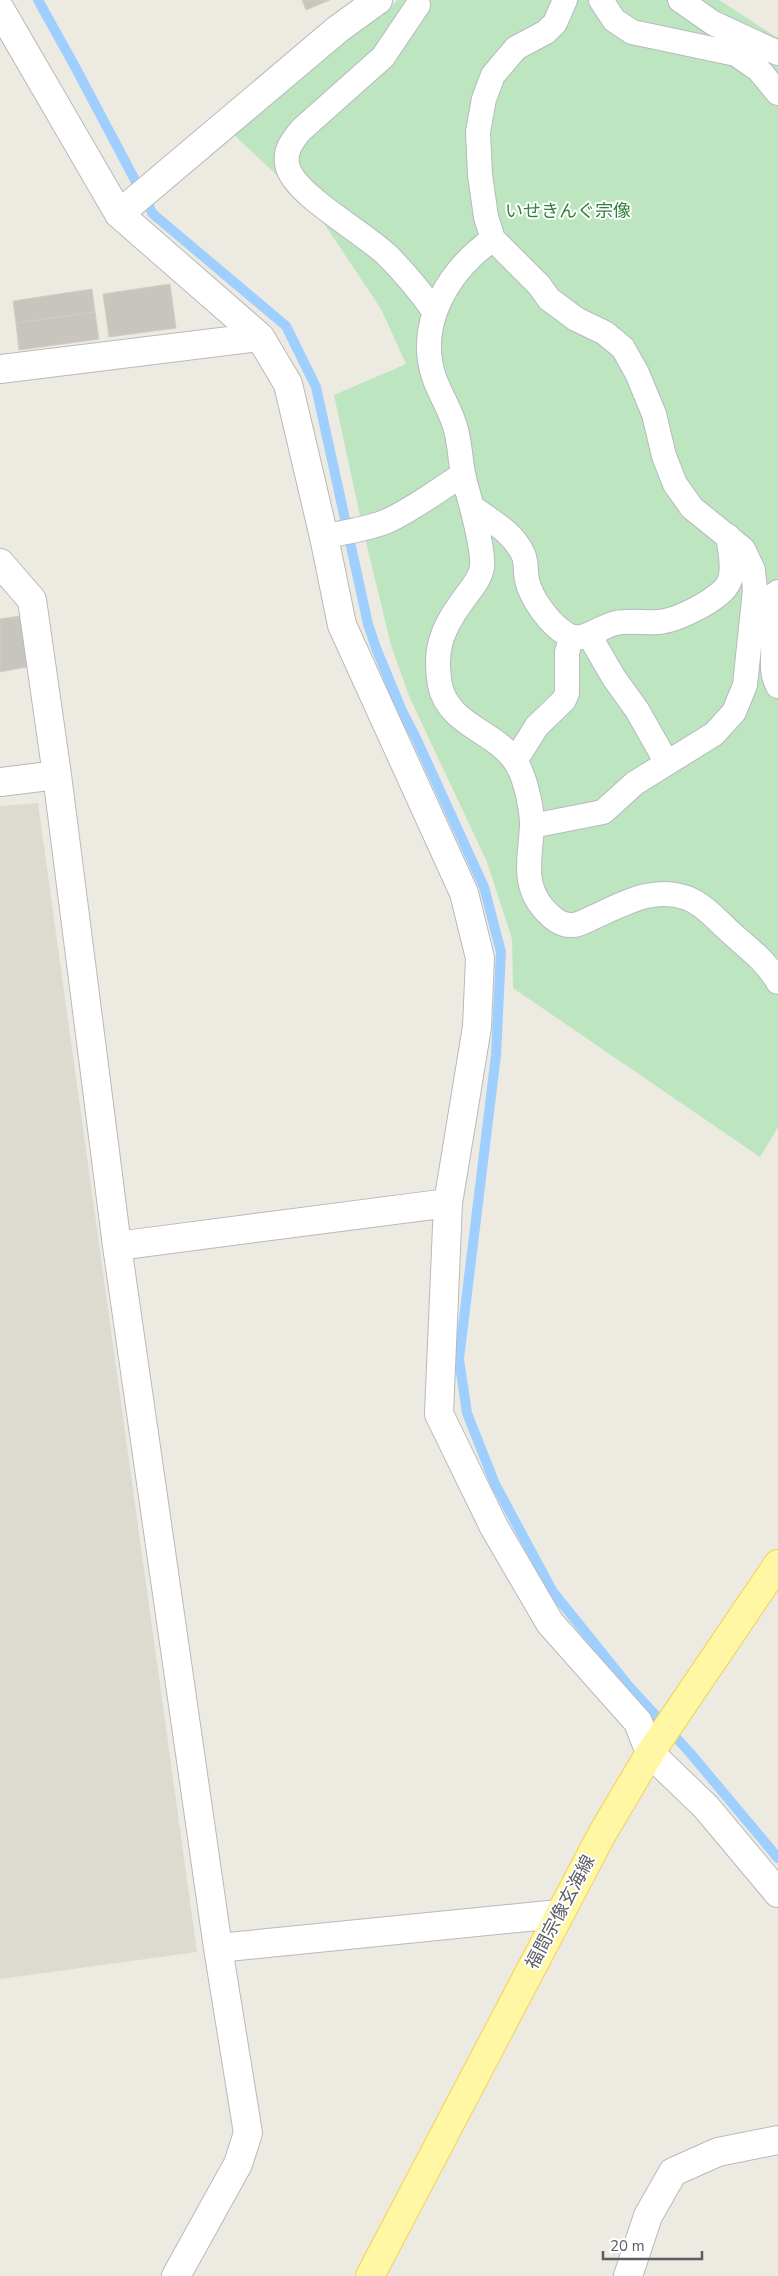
<svg xmlns="http://www.w3.org/2000/svg" width="778" height="2276" viewBox="0 0 778 2276" font-family="'Nunito Sans','Noto Sans JP',sans-serif">
<style>
.education{fill:#dddad0}
.green{fill:#bde5c0}
.lines{fill:none;stroke-linecap:round;stroke-linejoin:round}
.stream{stroke:#9fcfff;stroke-width:10}
.building{fill:#c8c5bf;stroke:#d2cdc0}
.pedestrian-casing{stroke:#b7b9be;stroke-width:26}
.minor-casing{stroke:#b7b9be;stroke-width:30}
.primary-casing{stroke:#f2d156;stroke-width:30}
.pedestrian{stroke:#fff;stroke-width:24}
.minor{stroke:#fff;stroke-width:28}
.primary{stroke:#fff7a4;stroke-width:28}
.labels{text-anchor:middle;stroke-width:4;stroke-linejoin:round;paint-order:stroke}
.park-label{font-size:18px;fill:#33813c;stroke:#fff}
.street-label{font-size:18px;fill:#5a5d63;stroke:#fff}
</style>
<rect width="100%" height="100%" fill="#edebe1"/>
<path class="education" d="M 38,803 L 197,1952 L 0,1979 L 0,806 Z"/>
<path class="green" d="M 398,0 L 719,0 L 778,38 L 778,1127 L 760,1157 L 513,988 L 512,939 L 487,862 L 409,696 L 391,645 L 363,530 L 334,395 L 406,364 L 381,309 L 317,213 L 232,133 Z"/>
<g class="lines">
<path class="stream" d="M 38,0 L 73,63 L 153,214 L 286,326 L 316,387 L 368,624 L 376,648 L 402,711 L 416,738 L 484,887 L 501,952 L 496,1055 L 459,1359 L 467,1413 L 495,1484 L 553,1592 L 627,1684 L 691,1754 L 778,1858"/>
</g>
<path class="building" d="M 302,0 L 330,0 L 306,10 Z
M 170,284 L 176,328 L 109,337 L 103,294 Z
M 92,289 L 95,312 L 16,323 L 13,301 Z
M 95,312 L 99,339 L 19,350 L 16,323 Z
M 20,616 L 27,667 L 0,672 L 0,619 Z"/>
<g class="lines">
<defs>
<path id="pedestrian" d="M 601,0 L 614,20 L 632,32 L 736,54 L 759,70 L 778,93
M 680,0 L 713,23 L 778,53
M 418,5 L 383,57 L 301,130 C 292,141 283,152 288,168 C 297,196 363,232 387,255 C 404,272 420,291 434,311
M 493,239 C 449,270 416,323 434,377 C 440,395 452,412 456,430 C 461,448 460,467 466,486 C 471,503 484,551 482,567 C 480,581 468,592 461,603 C 441,630 434,652 440,685 C 448,725 495,731 515,761 C 525,775 532,808 532,825 C 531,855 521,884 544,909 C 550,916 559,925 570,925 C 577,926 587,920 594,917 C 625,903 653,886 687,898 C 703,904 716,919 728,930 C 746,947 765,959 778,982
M 473,508 C 491,521 513,532 523,554 C 527,562 525,571 527,580 C 531,599 550,624 566,634 C 582,645 600,626 616,623 C 630,620 644,623 658,622 C 676,621 722,599 729,582 C 735,569 730,550 728,536
M 324,537 C 344,532 367,529 385,522 C 413,510 437,490 463,475
M 778,592 C 758,604 772,626 773,643 C 774,659 770,671 778,686
M 589,635 L 614,678 L 637,710 L 667,763
M 515,761 L 537,726 L 564,700 L 567,693 L 567,652 L 572,637
M 532,826 L 603,812 L 635,783 L 714,734 L 734,712 L 745,685 L 755,590 L 753,570 L 743,549 L 692,508 L 675,484 L 664,456 L 654,414 L 637,373 L 623,348 L 605,333 L 576,319 L 549,299 L 539,285 L 493,239 L 486,217 L 480,175 L 478,132 L 484,99 L 493,75 L 516,48 L 546,32 L 555,23 L 565,0"/>
<path id="minor" d="M 0,9 L 119,214 L 260,337 L 288,384 L 324,537 L 342,625 L 464,893 L 480,958 L 477,1027 L 448,1203 L 439,1414 L 494,1527 L 550,1623 L 638,1722 L 650,1753 L 706,1807 L 778,1893
M 119,214 L 338,29 L 378,0
M 0,369 L 260,337
M 0,563 L 32,600 L 57,775 L 117,1246 L 218,1948 L 248,2133 L 238,2164 L 176,2276
M 0,782 L 57,775
M 117,1246 L 448,1203
M 218,1948 L 558,1914
M 628,2276 L 648,2216 L 673,2172 L 718,2152 L 778,2140"/>
<path id="primary" d="M 370,2276 L 602,1834 L 650,1753 L 778,1564"/>
</defs>
<use href="#pedestrian" class="pedestrian-casing"/>
<use href="#minor" class="minor-casing"/>
<use href="#primary" class="primary-casing"/>
<use href="#pedestrian" class="pedestrian"/>
<use href="#minor" class="minor"/>
<use href="#primary" class="primary"/>
</g>
<g class="labels">
<g class="park-label">
<text x="568" y="217">いせきんぐ宗像</text>
</g>
<g class="street-label">
<text transform="translate(560 1912) rotate(-62)" y="6">福間宗像玄海線</text>
</g>
</g>
<path d="M603 2251v8h99v-8" fill="none" stroke="#5a5d63" stroke-width="2.5"/>
<text x="610" y="2251" font-size="15" fill="#5a5d63" stroke="#ffffff" stroke-width="4" paint-order="stroke">20 m</text>
</svg>
